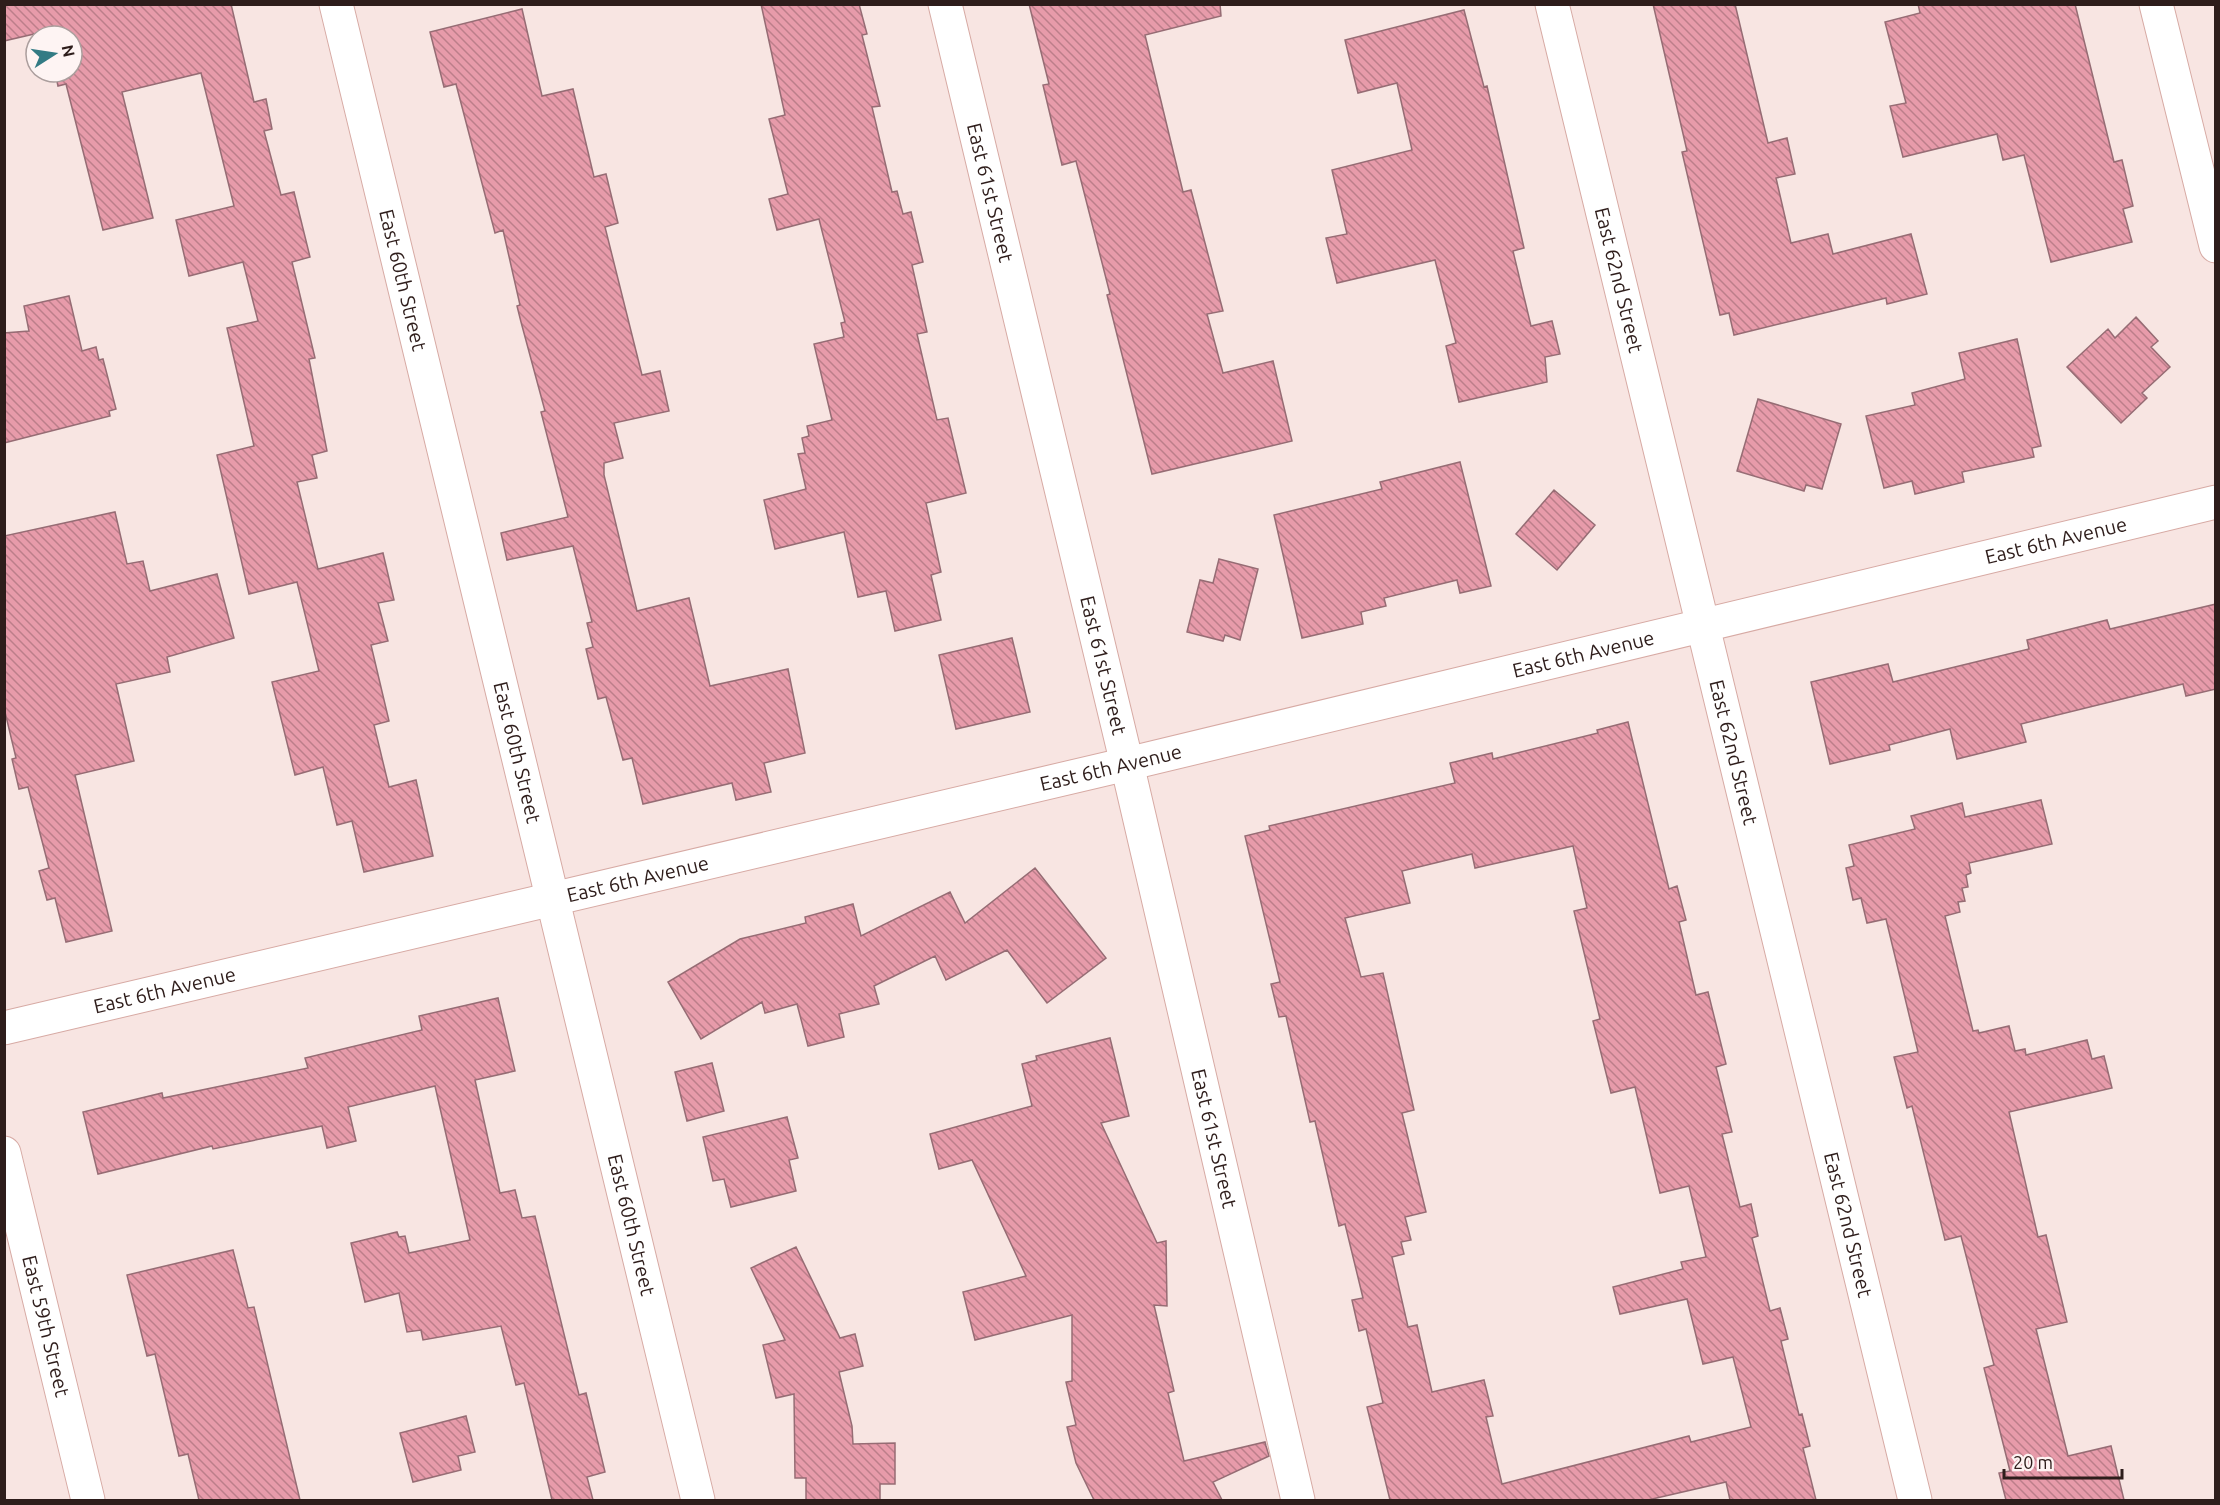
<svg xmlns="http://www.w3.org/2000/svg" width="2220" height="1505" viewBox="0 0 2220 1505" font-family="Ubuntu,sans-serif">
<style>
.building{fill:url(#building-back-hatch);stroke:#966c74;stroke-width:1.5;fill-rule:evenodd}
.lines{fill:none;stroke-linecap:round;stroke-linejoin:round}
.minor-casing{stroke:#d7aaa4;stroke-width:35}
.minor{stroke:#fff;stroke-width:33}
.labels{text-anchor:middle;stroke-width:4.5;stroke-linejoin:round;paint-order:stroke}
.street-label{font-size:20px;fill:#2e1d1b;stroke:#fef4f3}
</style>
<defs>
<pattern id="building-back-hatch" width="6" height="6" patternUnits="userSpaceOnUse" patternTransform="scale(1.5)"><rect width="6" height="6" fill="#e79baa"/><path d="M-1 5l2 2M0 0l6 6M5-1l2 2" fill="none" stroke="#bc7e8a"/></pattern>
</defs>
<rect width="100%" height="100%" fill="#f8e5e2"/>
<path class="building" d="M 4,4 L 231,4 L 254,102 L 266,99 L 272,129 L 264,131 L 281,195 L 294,192 L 310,257 L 292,262 L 315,358 L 309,359 L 327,451 L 312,455 L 317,478 L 297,482 L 318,569 L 383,553 L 394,600 L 378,603 L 388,641 L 371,645 L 389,721 L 374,725 L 389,787 L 416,780 L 433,856 L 364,872 L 352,821 L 337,825 L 323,767 L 295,775 L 272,682 L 319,671 L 297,582 L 249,594 L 217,455 L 254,446 L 227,328 L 258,321 L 243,262 L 189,276 L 176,220 L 234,206 L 201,73 L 122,92 L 153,218 L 103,230 L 66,84 L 58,86 L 55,72 L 72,72 L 72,36 L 48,36 L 47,31 L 4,41 Z
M 761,4 L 859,4 L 867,34 L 862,35 L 880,106 L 872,107 L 892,192 L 897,191 L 903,214 L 911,212 L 923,262 L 912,265 L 927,332 L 917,334 L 937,420 L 948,418 L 966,493 L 926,503 L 941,572 L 931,575 L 941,620 L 895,631 L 886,591 L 858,597 L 844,532 L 775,549 L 764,500 L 806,489 L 798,454 L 805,453 L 802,438 L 809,436 L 807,426 L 832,420 L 814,344 L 844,337 L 841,323 L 845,322 L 819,219 L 777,230 L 769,199 L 788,194 L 769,119 L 785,115 Z
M 1029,4 L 1220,4 L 1221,16 L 1145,35 L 1183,192 L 1191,190 L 1223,311 L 1207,314 L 1223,373 L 1273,361 L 1292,441 L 1152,474 L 1107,295 L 1110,294 L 1076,161 L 1062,165 L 1043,85 L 1049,84 Z
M 1653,4 L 1735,4 L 1768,143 L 1787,138 L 1795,174 L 1776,178 L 1791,243 L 1828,234 L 1833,254 L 1911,234 L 1927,294 L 1887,304 L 1886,298 L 1734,335 L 1729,313 L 1720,315 L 1682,152 L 1687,151 Z
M 1918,4 L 2075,4 L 2114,162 L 2122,160 L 2133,206 L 2123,209 L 2132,242 L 2051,262 L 2024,155 L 2003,160 L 1997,134 L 1903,157 L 1890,106 L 1906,103 L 1885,22 L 1920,13 Z
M 522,9 L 542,96 L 573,89 L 594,177 L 606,174 L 618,223 L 605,227 L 642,375 L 660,371 L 669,411 L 614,423 L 623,458 L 604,463 L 604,475 L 637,611 L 689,598 L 710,686 L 788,669 L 805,753 L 764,763 L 771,792 L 736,800 L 732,783 L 643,804 L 632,758 L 623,760 L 606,697 L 598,699 L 586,649 L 593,647 L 587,623 L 592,622 L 573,546 L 507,560 L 501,533 L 568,517 L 541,412 L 545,411 L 521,322 L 517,306 L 520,305 L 503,230 L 495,233 L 456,84 L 444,87 L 430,32 Z
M 1464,10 L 1484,87 L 1487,86 L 1524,248 L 1513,251 L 1531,326 L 1552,321 L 1560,354 L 1545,357 L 1547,382 L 1459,402 L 1446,346 L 1456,343 L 1435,260 L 1337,283 L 1326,238 L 1347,234 L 1332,170 L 1412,150 L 1397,83 L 1358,93 L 1345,40 Z
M 69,296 L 82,351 L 96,347 L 99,360 L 103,359 L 116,409 L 109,411 L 110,416 L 4,443 L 4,333 L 29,331 L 24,306 Z
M 2136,317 L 2158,341 L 2151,347 L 2170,367 L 2142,393 L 2147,398 L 2121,423 L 2067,367 L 2108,329 L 2115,338 Z
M 2017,339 L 2041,446 L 2032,448 L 2034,457 L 1962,472 L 1964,482 L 1915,494 L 1912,481 L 1884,488 L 1866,416 L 1915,405 L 1912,393 L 1965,379 L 1959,353 Z
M 1758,399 L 1841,424 L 1822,489 L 1806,485 L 1804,491 L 1737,471 Z
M 1460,462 L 1491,586 L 1460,593 L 1457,580 L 1384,598 L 1386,606 L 1361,612 L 1363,624 L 1302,638 L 1274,515 L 1382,489 L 1380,482 Z
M 1554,490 L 1595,525 L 1557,570 L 1516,534 Z
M 115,512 L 127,564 L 143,561 L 150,591 L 217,574 L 234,638 L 167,657 L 170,672 L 116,684 L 134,761 L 75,775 L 112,931 L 66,942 L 55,898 L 47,900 L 39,871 L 49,868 L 28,787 L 19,789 L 12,759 L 16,758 L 4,708 L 4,536 Z
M 1219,559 L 1258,569 L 1240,640 L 1225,635 L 1223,641 L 1187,632 L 1200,580 L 1213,583 Z
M 2216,604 L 2216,689 L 2186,696 L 2183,684 L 2021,724 L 2026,742 L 1957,759 L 1950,729 L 1889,745 L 1890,750 L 1830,764 L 1811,682 L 1888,664 L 1893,682 L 2029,649 L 2027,640 L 2107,620 L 2110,629 Z
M 1012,638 L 1030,712 L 956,729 L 939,655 Z
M 1628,722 L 1669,889 L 1677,886 L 1686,920 L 1679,922 L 1696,995 L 1708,992 L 1726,1064 L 1716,1067 L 1732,1132 L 1722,1134 L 1740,1207 L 1751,1204 L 1758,1236 L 1752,1238 L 1770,1311 L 1780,1308 L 1788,1339 L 1781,1341 L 1799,1415 L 1802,1414 L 1810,1446 L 1803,1448 L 1816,1500 L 1730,1500 L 1726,1482 L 1648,1500 L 1390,1500 L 1367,1407 L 1383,1403 L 1366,1329 L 1359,1331 L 1352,1300 L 1363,1298 L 1345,1224 L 1339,1226 L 1315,1121 L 1310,1122 L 1286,1016 L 1279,1017 L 1271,984 L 1280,982 L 1245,836 L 1270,830 L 1269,826 L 1455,783 L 1450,763 L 1492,753 L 1493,759 L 1598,733 L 1597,730 ZM 1573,846 L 1587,908 L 1574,911 L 1600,1019 L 1593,1021 L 1611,1093 L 1635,1087 L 1660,1193 L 1689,1186 L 1706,1257 L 1681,1262 L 1683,1269 L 1613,1287 L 1620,1314 L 1687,1299 L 1703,1364 L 1733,1357 L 1751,1427 L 1691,1442 L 1689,1436 L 1502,1484 L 1486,1417 L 1493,1416 L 1484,1380 L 1432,1392 L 1417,1325 L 1408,1327 L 1392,1257 L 1404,1254 L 1401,1242 L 1411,1240 L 1405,1217 L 1426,1212 L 1402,1113 L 1414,1110 L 1383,973 L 1361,977 L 1345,918 L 1410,903 L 1402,871 L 1472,854 L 1475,868 Z
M 2041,800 L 2052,844 L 1969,863 L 1971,873 L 1966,875 L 1968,887 L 1962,888 L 1965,901 L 1958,902 L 1960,912 L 1945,916 L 1973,1031 L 1978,1030 L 1979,1033 L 2009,1026 L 2015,1051 L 2025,1049 L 2026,1055 L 2087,1040 L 2092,1059 L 2104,1056 L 2112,1088 L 2009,1112 L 2038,1237 L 2046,1235 L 2067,1322 L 2036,1329 L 2068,1456 L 2111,1446 L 2124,1500 L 2006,1500 L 1999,1473 L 2010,1471 L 1984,1368 L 1994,1365 L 1961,1236 L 1945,1240 L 1912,1106 L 1907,1108 L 1894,1057 L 1918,1052 L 1886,919 L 1867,923 L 1861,898 L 1853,900 L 1846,868 L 1854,866 L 1849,845 L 1915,829 L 1911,816 L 1962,803 L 1965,817 Z
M 1035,868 L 1106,958 L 1047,1003 L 1007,950 L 946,980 L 935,956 L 874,986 L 879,1004 L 839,1014 L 844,1037 L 808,1046 L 797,1004 L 765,1013 L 762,1002 L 701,1039 L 668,982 L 740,939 L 806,923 L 805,917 L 853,904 L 861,936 L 950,892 L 965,923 Z
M 498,998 L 515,1071 L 475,1080 L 500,1193 L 515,1190 L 522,1218 L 535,1216 L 579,1395 L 586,1393 L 605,1472 L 587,1477 L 593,1500 L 552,1500 L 524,1383 L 516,1385 L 501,1326 L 423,1340 L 421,1330 L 407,1332 L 399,1293 L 365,1302 L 351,1243 L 397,1232 L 399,1237 L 405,1236 L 409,1253 L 470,1240 L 435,1086 L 348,1107 L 356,1141 L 327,1148 L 322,1126 L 213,1149 L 212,1146 L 98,1174 L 83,1112 L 162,1093 L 163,1098 L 308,1068 L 305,1058 L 422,1030 L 419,1016 Z
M 1110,1038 L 1129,1116 L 1101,1123 L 1157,1243 L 1166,1241 L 1167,1306 L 1154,1305 L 1174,1391 L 1168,1393 L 1184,1461 L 1265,1442 L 1266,1446 L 1269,1456 L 1213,1482 L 1222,1500 L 1094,1500 L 1076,1463 L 1067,1427 L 1076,1425 L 1066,1382 L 1072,1381 L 1072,1315 L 975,1340 L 963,1292 L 1026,1276 L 972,1160 L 939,1169 L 930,1134 L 1032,1106 L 1022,1064 L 1037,1060 L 1036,1056 Z
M 712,1063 L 724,1111 L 687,1121 L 675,1072 Z
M 787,1117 L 798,1158 L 789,1160 L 796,1191 L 731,1207 L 724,1179 L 713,1181 L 703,1137 Z
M 796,1247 L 840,1338 L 855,1334 L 863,1366 L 839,1372 L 852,1426 L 853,1444 L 895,1443 L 895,1484 L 880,1484 L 880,1500 L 806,1500 L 806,1478 L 795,1478 L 794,1394 L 776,1398 L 763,1345 L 785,1340 L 751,1268 Z
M 233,1250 L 248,1308 L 254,1307 L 300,1500 L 199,1500 L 188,1454 L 179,1456 L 155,1354 L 147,1356 L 127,1275 Z
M 466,1416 L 475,1452 L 458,1456 L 461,1470 L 413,1482 L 400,1433 Z"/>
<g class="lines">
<defs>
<g id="minor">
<path id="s1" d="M 336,4 L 698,1500"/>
<path id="s2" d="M 945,4 L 1127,764 L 1298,1500"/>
<path id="s3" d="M 1552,4 L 1915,1500"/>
<path d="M 2156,4 L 2216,246"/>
<path id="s4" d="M 4,1028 L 1127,764 L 2216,502"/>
<path id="s5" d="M 4,1153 L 88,1500"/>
</g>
</defs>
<use href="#minor" class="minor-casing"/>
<use href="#minor" class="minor"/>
</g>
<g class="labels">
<g class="street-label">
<text dy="7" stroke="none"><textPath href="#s2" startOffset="194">East 61st Street</textPath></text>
<text dy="7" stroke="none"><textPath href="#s1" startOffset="284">East 60th Street</textPath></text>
<text dy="7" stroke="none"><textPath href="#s3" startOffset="284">East 62nd Street</textPath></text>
<text dy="7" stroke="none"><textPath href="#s4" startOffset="2109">East 6th Avenue</textPath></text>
<text dy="7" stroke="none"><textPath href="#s4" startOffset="1623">East 6th Avenue</textPath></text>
<text dy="7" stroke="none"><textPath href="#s2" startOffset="680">East 61st Street</textPath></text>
<text dy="7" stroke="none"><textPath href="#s3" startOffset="770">East 62nd Street</textPath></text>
<text dy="7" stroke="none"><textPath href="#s1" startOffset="770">East 60th Street</textPath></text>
<text dy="7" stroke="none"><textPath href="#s4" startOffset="1137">East 6th Avenue</textPath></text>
<text dy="7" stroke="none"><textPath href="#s4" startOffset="651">East 6th Avenue</textPath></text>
<text dy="7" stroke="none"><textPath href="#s4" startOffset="165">East 6th Avenue</textPath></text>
<text dy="7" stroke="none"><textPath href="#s2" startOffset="1166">East 61st Street</textPath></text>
<text dy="7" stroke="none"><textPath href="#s1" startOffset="1256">East 60th Street</textPath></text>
<text dy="7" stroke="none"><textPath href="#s3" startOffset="1256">East 62nd Street</textPath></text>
<text dy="7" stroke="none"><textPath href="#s5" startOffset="178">East 59th Street</textPath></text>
</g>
</g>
<rect width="2220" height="1505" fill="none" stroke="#2e1d1b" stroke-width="12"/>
<g transform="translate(54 54) rotate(78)"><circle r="28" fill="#fef4f3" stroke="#ab9e9d" stroke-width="1.5"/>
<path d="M0-4.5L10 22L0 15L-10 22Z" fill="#337b84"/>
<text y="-9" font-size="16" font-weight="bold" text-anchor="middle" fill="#2e1d1b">N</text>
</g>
<path d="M2004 1469v9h118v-9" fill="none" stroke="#2e1d1b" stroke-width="3"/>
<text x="2013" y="1469" font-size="18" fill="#2e1d1b" stroke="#fef4f3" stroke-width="4.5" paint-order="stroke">20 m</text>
</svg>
